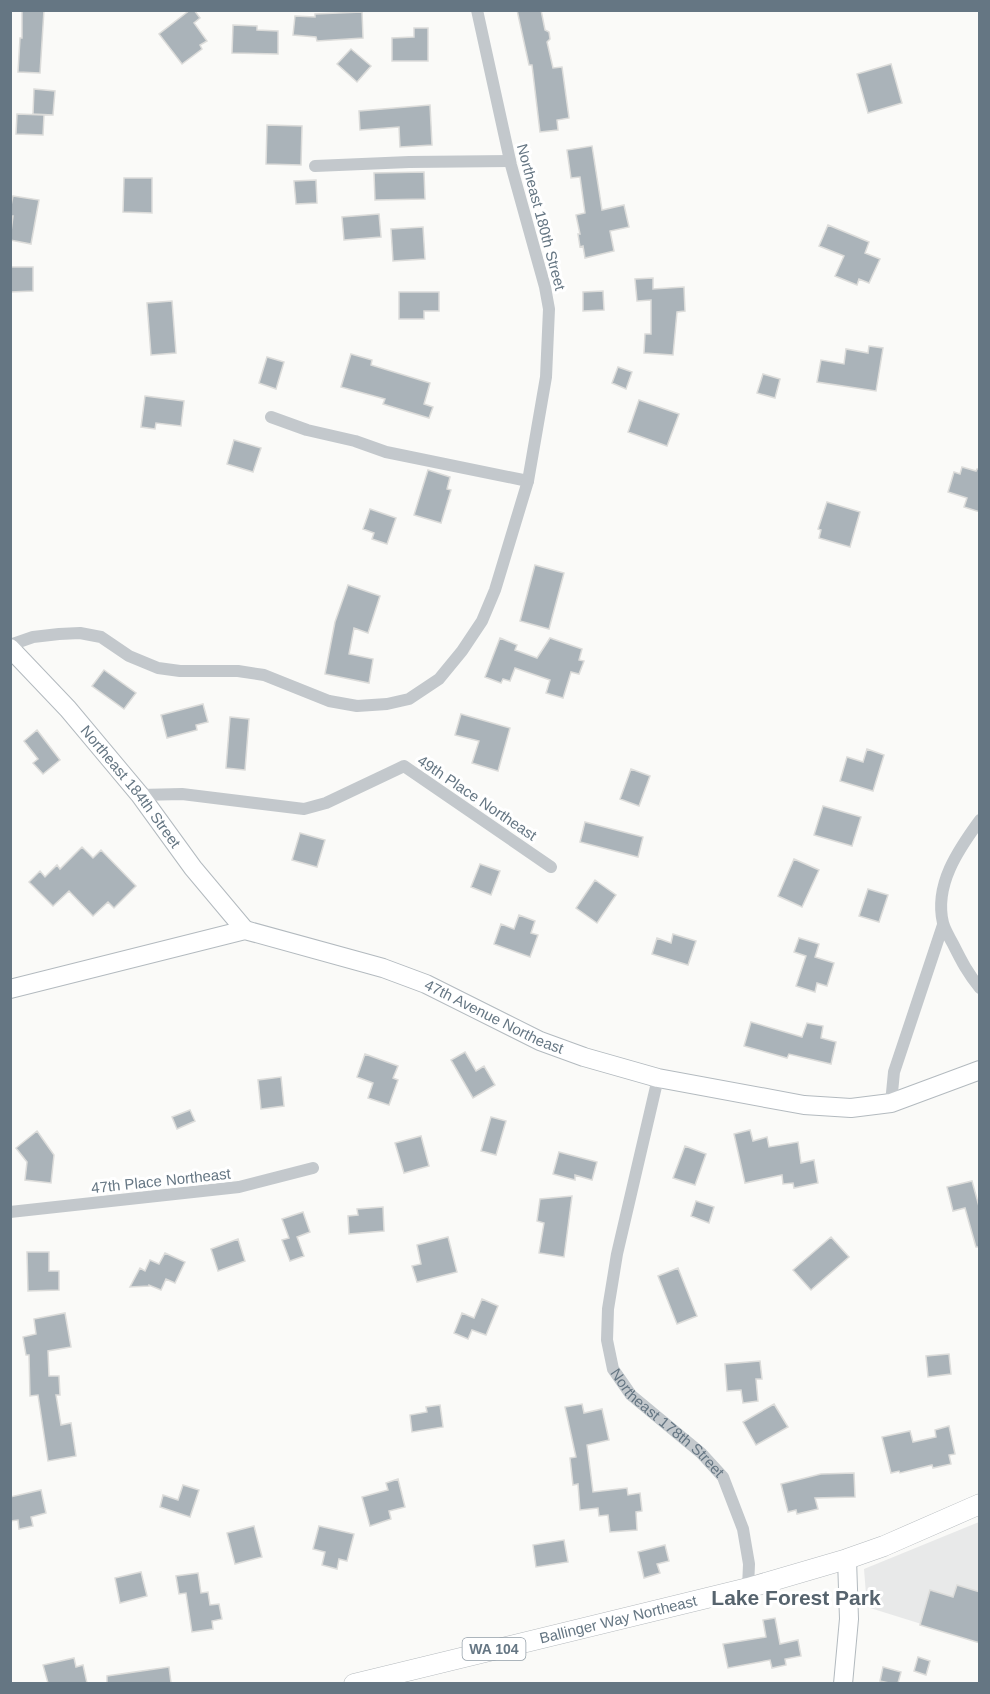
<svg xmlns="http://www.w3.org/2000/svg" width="990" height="1694" viewBox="0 0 990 1694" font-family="Arial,sans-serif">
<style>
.built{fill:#e8e9e9}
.building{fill:#aab3b9;stroke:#dcdcda;stroke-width:1.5}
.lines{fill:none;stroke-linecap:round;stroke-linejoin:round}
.secondary-casing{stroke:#b3babf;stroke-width:20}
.primary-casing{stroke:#b5babe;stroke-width:21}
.street{stroke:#c3c8cc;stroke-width:12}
.secondary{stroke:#fff;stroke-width:18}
.primary{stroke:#fff;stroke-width:20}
.labels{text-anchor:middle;stroke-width:6;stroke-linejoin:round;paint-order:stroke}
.shield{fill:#fff;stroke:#939fa8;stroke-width:1.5}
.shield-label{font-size:14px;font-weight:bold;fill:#657683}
.street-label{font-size:15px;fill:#657683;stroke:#fff}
.district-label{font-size:21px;font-weight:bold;fill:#57646e;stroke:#fff}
</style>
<rect width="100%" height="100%" fill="#fafaf8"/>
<path class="built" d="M 979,1522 L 979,1642 L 867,1607 L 864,1569 Z"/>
<path class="building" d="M 22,10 L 44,10 L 40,73 L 18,72 L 20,38 L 22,38 Z
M 190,10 L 194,10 L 200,18 L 194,23 L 207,41 L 200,45 L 202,49 L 182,64 L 159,34 Z
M 517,10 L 541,10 L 545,30 L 549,32 L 550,39 L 547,42 L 553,68 L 562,67 L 569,118 L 557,120 L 558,130 L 540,132 L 532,65 L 529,65 Z
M 362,12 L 363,38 L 317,41 L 316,37 L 293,35 L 295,16 L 315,17 L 315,14 Z
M 233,25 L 257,26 L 257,30 L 278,31 L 278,54 L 232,53 Z
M 414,28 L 428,28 L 428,61 L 392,61 L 392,38 L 414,37 Z
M 351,49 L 371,66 L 357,82 L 337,64 Z
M 891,64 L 902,103 L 868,113 L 857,74 Z
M 34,89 L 55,91 L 53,115 L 33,114 Z
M 430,105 L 432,145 L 400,147 L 399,127 L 360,130 L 359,111 Z
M 17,114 L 44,115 L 43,135 L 16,134 Z
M 267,125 L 302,126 L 301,165 L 266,164 Z
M 592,146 L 602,210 L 624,205 L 629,227 L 610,231 L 614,251 L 585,258 L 583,246 L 580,247 L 578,234 L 580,234 L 576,215 L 585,213 L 580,177 L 571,178 L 567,150 Z
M 424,172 L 425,199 L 375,200 L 374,173 Z
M 124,178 L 152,178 L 152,213 L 123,212 Z
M 316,180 L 317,203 L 296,204 L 294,181 Z
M 13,196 L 39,200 L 31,244 L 10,240 L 13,216 L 10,216 L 10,210 Z
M 379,214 L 381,237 L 344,240 L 342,217 Z
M 828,225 L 869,242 L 865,253 L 880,259 L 869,283 L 859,279 L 857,285 L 835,276 L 844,256 L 819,246 Z
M 423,227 L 425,259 L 393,261 L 391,229 Z
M 10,267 L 33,267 L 33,291 L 10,292 Z
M 653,278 L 653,289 L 684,287 L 685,311 L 677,312 L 673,355 L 644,353 L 645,334 L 651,334 L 651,300 L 637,301 L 635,279 Z
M 603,291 L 604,310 L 583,311 L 583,292 Z
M 399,292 L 439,292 L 439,311 L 424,311 L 424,319 L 399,319 Z
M 172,301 L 176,353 L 151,355 L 147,303 Z
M 869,346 L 883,348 L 876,391 L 817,382 L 821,360 L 844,364 L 846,349 L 868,353 Z
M 351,354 L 372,360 L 371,365 L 430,383 L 424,404 L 433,407 L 429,418 L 383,404 L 385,399 L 341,387 Z
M 267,357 L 284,362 L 276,389 L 259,383 Z
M 618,367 L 632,372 L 626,389 L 612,383 Z
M 763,374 L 780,379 L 775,398 L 757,393 Z
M 145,396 L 184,401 L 181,426 L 156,423 L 155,429 L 141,427 Z
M 639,400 L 679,414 L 667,446 L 628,432 Z
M 234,440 L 261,448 L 253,472 L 227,464 Z
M 962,467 L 976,471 L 977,469 L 980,469 L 980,512 L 964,507 L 967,498 L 948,492 L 954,472 L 960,474 Z
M 428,470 L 450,477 L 447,489 L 451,490 L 441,523 L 414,515 Z
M 827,502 L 860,512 L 850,547 L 819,538 L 821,530 L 818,529 Z
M 370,509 L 396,518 L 387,544 L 372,539 L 374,533 L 363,529 Z
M 535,565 L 564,573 L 549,629 L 520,621 Z
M 348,585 L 380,596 L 368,633 L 354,628 L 349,654 L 373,659 L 369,683 L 325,674 L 335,622 Z
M 500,638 L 517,645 L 515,650 L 537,658 L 550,638 L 582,649 L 579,660 L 584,661 L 579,674 L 571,672 L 563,698 L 546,693 L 550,680 L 515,668 L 510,681 L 503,679 L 501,683 L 485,677 Z
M 104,670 L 136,693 L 124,709 L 92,686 Z
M 203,704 L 208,722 L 196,725 L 197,730 L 167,738 L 161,715 Z
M 461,714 L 510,728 L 498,771 L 472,763 L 479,741 L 455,735 Z
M 230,717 L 249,719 L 245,770 L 226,768 Z
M 37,730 L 60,760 L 43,774 L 33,763 L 38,759 L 24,741 Z
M 867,749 L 884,755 L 873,791 L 840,781 L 847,757 L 863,762 Z
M 631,769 L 650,776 L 639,806 L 620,799 Z
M 823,806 L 861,817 L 852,846 L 814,835 Z
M 585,822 L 643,837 L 638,857 L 580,842 Z
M 300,833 L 325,840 L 317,867 L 292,860 Z
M 82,847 L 93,858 L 101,850 L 136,886 L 114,908 L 108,902 L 93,916 L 69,891 L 53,906 L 29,882 L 40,871 L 45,877 L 57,865 L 60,869 Z
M 794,859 L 819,870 L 802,907 L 778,896 Z
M 480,864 L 500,871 L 491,895 L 471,887 Z
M 595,880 L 616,895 L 597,923 L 576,908 Z
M 868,889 L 888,895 L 879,922 L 859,916 Z
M 519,915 L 535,921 L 531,933 L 538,935 L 530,957 L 494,944 L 501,924 L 514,929 Z
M 673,934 L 696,941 L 688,965 L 652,954 L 657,938 L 671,943 Z
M 799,938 L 819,944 L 815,957 L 834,963 L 827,986 L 817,983 L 815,992 L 796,986 L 806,956 L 794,952 Z
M 751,1022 L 802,1037 L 807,1023 L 823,1026 L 821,1038 L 836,1042 L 831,1064 L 789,1054 L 787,1058 L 744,1046 Z
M 465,1052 L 476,1071 L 484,1066 L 495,1085 L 473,1098 L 451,1060 Z
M 365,1054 L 398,1066 L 393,1078 L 398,1080 L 389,1105 L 368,1098 L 373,1083 L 357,1077 Z
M 281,1077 L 284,1106 L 261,1109 L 258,1080 Z
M 190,1110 L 195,1121 L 177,1129 L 172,1117 Z
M 491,1117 L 506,1121 L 496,1155 L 481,1151 Z
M 750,1130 L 753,1141 L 767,1137 L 769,1147 L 798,1142 L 801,1163 L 814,1160 L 818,1183 L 794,1188 L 793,1183 L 783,1184 L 782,1175 L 745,1183 L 734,1134 Z
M 37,1131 L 54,1155 L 51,1183 L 25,1180 L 27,1162 L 16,1148 Z
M 421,1136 L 429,1166 L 404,1173 L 395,1143 Z
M 685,1146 L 706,1154 L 695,1185 L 673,1178 Z
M 559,1152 L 597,1162 L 592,1180 L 575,1175 L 575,1180 L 553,1174 Z
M 972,1181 L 980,1210 L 980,1247 L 976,1247 L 965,1208 L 953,1211 L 947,1187 Z
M 572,1196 L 564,1257 L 539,1253 L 544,1223 L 537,1221 L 540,1199 Z
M 696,1201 L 714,1207 L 709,1223 L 691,1216 Z
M 383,1207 L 384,1231 L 349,1234 L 348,1216 L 358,1215 L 357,1209 Z
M 303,1212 L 310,1232 L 297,1237 L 304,1256 L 290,1261 L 282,1240 L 289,1238 L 282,1219 Z
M 448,1237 L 457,1272 L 417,1282 L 412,1266 L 421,1264 L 417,1245 Z
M 831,1237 L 849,1257 L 811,1290 L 793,1270 Z
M 238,1239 L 245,1261 L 218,1271 L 211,1249 Z
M 27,1252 L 49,1252 L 49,1271 L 59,1271 L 59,1290 L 28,1291 Z
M 165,1253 L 185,1262 L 175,1283 L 166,1279 L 161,1290 L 149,1285 L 149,1286 L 130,1287 L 140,1268 L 145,1271 L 150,1260 L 159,1264 Z
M 678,1268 L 697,1316 L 677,1324 L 658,1276 Z
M 482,1299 L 498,1306 L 486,1335 L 472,1330 L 468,1339 L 454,1333 L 462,1313 L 474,1318 Z
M 65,1313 L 71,1347 L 48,1351 L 49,1376 L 59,1376 L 60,1395 L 56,1395 L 61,1425 L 71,1423 L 76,1456 L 48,1461 L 38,1395 L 30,1396 L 29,1355 L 26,1355 L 23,1337 L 36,1334 L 34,1319 Z
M 949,1354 L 951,1374 L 928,1377 L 926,1356 Z
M 760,1361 L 762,1379 L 756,1379 L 758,1401 L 743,1403 L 741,1390 L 727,1391 L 725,1364 Z
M 582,1404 L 584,1413 L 602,1409 L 609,1440 L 587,1445 L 593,1492 L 627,1488 L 628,1495 L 640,1493 L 642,1511 L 636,1512 L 637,1530 L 610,1532 L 608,1515 L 599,1516 L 598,1508 L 580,1510 L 578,1484 L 573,1485 L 570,1458 L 576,1457 L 565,1407 Z
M 774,1404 L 788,1427 L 756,1445 L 743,1422 Z
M 440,1405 L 443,1427 L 412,1432 L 410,1415 L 427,1412 L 426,1407 Z
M 949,1426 L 955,1454 L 949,1455 L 951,1464 L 933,1468 L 932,1465 L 900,1473 L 899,1471 L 891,1473 L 882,1437 L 910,1431 L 913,1442 L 936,1437 L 935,1430 Z
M 854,1473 L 855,1497 L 815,1498 L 818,1509 L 797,1514 L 796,1510 L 788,1512 L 781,1484 L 821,1474 Z
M 398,1479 L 405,1507 L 389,1511 L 391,1519 L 370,1526 L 362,1497 L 388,1490 L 386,1483 Z
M 183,1485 L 199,1490 L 190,1517 L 160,1507 L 163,1495 L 178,1500 Z
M 41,1490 L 46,1513 L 31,1517 L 33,1526 L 19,1529 L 18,1520 L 10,1521 L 10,1497 Z
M 254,1526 L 262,1557 L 235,1564 L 227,1533 Z
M 319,1526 L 354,1534 L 347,1561 L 339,1559 L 337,1569 L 322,1565 L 325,1552 L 313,1549 Z
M 564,1540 L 568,1562 L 536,1567 L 533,1545 Z
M 665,1545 L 669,1561 L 657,1564 L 660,1573 L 644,1578 L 638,1552 Z
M 141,1572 L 147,1596 L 120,1603 L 115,1578 Z
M 198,1573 L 201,1593 L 208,1592 L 210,1605 L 219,1604 L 222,1619 L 212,1621 L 213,1629 L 192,1632 L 186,1593 L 179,1594 L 176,1576 Z
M 957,1585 L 980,1592 L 980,1643 L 920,1625 L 930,1590 L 953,1597 Z
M 775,1618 L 780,1644 L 798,1640 L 801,1656 L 785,1659 L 786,1665 L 772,1668 L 770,1660 L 728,1668 L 723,1644 L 766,1637 L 763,1620 Z
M 918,1657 L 930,1661 L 926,1675 L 914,1671 Z
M 74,1658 L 76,1667 L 83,1665 L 87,1683 L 48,1683 L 43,1665 Z
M 169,1667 L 171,1683 L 107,1683 L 107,1676 Z
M 883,1667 L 901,1672 L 898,1683 L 889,1683 L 880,1681 Z"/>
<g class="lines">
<defs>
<g id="secondary">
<path id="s2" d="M 10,648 L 68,709 L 140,795 L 193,868 L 245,930"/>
<path id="s3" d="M 10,989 L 245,930 L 383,968 L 426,984 L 540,1041 L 584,1057 L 658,1078 L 804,1105 L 851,1108 L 891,1103 L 980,1070"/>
<path d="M 843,1684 L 849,1619 L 847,1559"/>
</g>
<g id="primary">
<path id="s4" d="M 354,1684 L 748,1588 L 847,1559 L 884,1546 L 980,1504"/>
</g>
</defs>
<use href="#secondary" class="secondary-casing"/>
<use href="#primary" class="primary-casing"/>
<g class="street">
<path d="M 315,166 L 409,162 L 510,161"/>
<path d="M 271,417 L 307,430 L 355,441 L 386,452 L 528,481"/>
<path d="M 10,645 L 33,637 L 59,634 L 80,633 L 101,637 L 129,656 L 158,668 L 180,671 L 238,671 L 264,675 L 329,701 L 357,706 L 387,704 L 409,699 L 439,679 L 462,651 L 482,621 L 495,590 L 528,481 L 546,377 L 549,309 L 545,287 L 511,165 L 477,10"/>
<path d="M 140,795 L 182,794 L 304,809 L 326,803 L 404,766 L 551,867"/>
<path d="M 980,820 C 958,850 934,885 943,923 C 945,930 949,937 953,944 C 961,960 968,974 980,988"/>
<path id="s1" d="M 658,1078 L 617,1254 L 608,1309 L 607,1340 L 613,1369 L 631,1395 L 701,1453 L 723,1477 L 743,1529 L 749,1564 L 748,1588"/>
<path d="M 891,1103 L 894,1072 L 943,925"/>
<path d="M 10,1212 L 239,1187 L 313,1168"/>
</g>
<use href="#secondary" class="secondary"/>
<use href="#primary" class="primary"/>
</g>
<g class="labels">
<rect class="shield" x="462.5" y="1638" width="63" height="22" rx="4.5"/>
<g class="shield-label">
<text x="494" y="1654">WA 104</text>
</g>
<g class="street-label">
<text transform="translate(541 217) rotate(75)" y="5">Northeast 180th Street</text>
<text dy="5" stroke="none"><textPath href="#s2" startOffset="184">Northeast 184th Street</textPath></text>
<text transform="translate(477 798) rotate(34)" y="5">49th Place Northeast</text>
<text dy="5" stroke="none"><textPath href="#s3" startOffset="507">47th Avenue Northeast</textPath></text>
<text transform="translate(161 1181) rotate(-6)" y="5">47th Place Northeast</text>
<text dy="5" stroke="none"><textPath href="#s1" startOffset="374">Northeast 178th Street</textPath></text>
<text dy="5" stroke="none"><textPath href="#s4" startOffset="272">Ballinger Way Northeast</textPath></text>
</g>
<g class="district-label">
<text x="796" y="1605">Lake Forest Park</text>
</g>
</g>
<rect width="990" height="1694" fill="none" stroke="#657683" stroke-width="24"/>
</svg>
